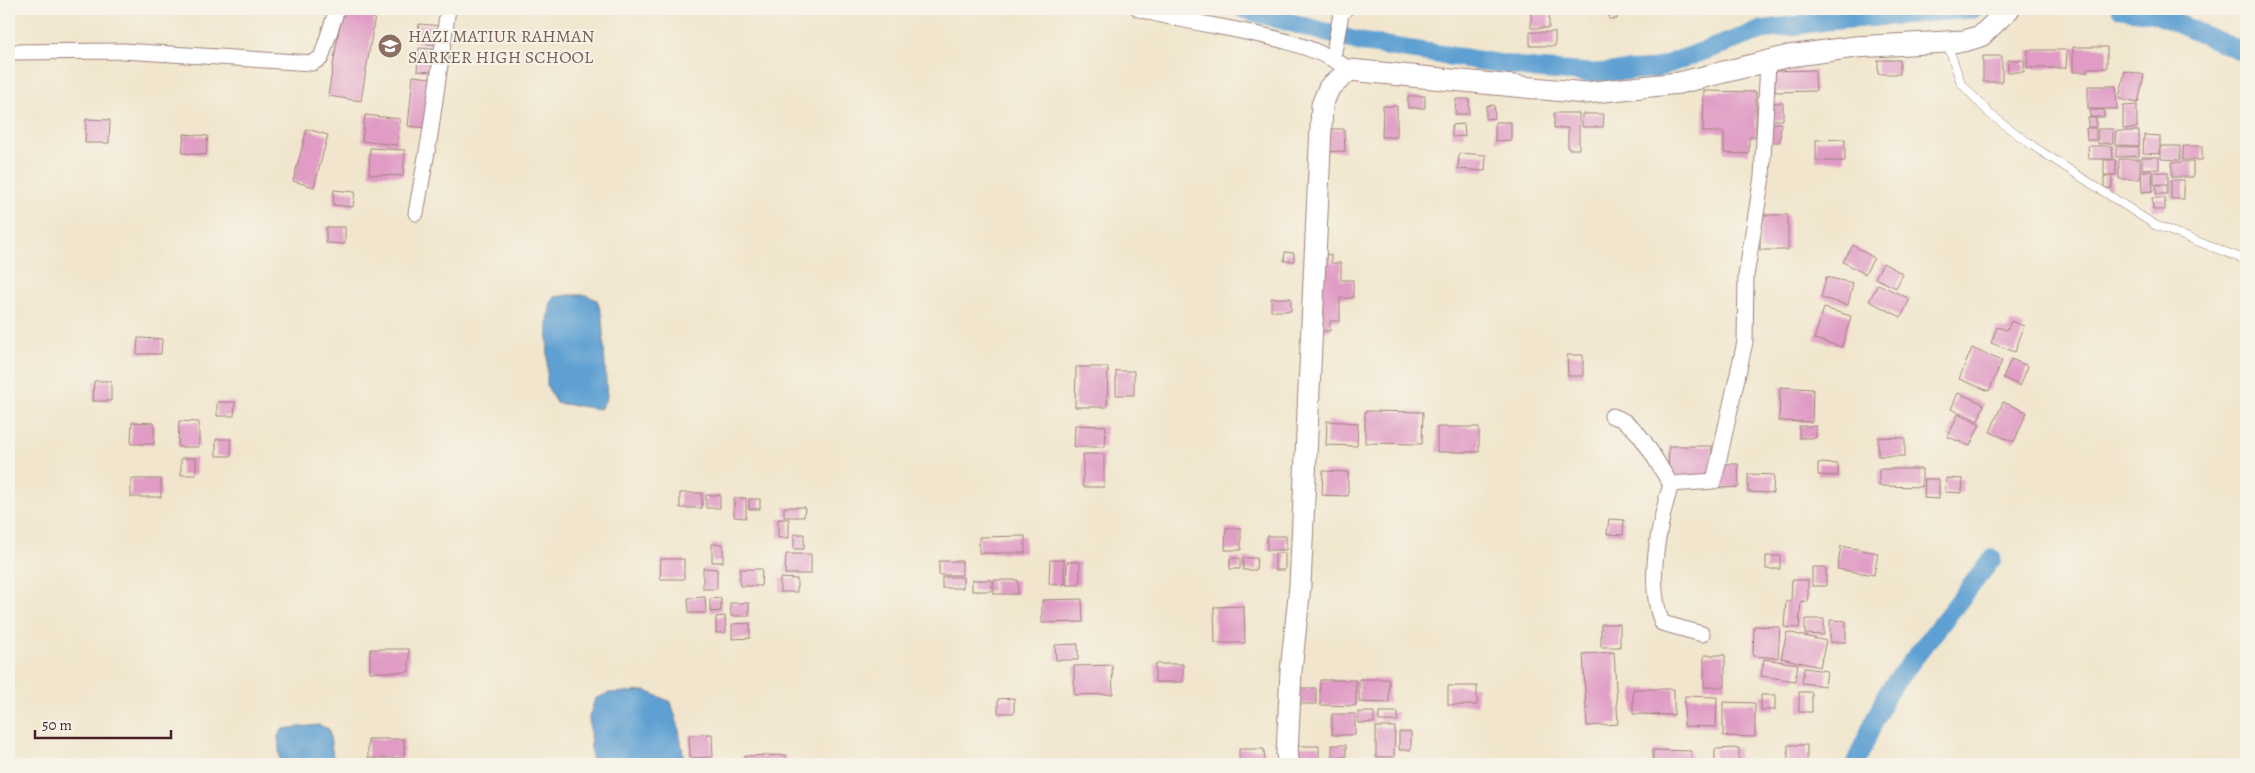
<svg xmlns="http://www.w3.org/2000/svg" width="2255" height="773" viewBox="0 0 2255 773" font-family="Alegreya,serif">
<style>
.water{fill:#5ea0d2;stroke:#54607e}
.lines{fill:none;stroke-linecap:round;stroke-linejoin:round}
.canal{stroke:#5ea0d2;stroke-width:19}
.building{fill:#e09cc5}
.lane-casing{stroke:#9e827c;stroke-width:9}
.street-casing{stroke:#9e827c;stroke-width:17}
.secondary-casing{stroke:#9e827c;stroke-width:23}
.lane{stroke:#fff;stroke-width:8}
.street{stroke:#fff;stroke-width:15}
.secondary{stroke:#fff;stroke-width:21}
.labels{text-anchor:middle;stroke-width:4;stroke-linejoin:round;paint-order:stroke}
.education-label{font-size:18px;fill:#785e54;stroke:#f7f3e8;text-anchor:start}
</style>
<rect width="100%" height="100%" fill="#f7f3e8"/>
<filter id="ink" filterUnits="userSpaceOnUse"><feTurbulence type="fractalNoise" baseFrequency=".02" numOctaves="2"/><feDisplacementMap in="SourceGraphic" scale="10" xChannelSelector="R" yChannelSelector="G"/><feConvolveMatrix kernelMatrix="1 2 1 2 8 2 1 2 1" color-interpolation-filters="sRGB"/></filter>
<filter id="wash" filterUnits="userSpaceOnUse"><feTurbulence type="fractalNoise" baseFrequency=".0096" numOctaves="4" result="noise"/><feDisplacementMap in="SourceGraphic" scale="20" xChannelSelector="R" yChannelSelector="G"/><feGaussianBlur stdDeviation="1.12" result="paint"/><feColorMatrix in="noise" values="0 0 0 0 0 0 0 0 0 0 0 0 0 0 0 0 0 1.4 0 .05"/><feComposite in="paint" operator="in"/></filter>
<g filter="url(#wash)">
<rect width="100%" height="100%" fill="#f1e6cd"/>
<path class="water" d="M 569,295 L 586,295 L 597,300 L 602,316 L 607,398 L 600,409 L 556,403 L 547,386 L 548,320 L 551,301 L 555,297 Z
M 646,691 L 671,702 L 678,725 L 685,764 L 592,763 L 589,717 L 595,699 L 609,693 Z
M 318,725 L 329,729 L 334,764 L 280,764 L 278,736 L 283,729 Z"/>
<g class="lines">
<path class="canal" d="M 1243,9 L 1360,42 L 1535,69 L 1592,73 L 1654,69 L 1762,30 L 1827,21 L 1973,9
M 2121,9 L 2153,13 L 2246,53
M 1855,764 L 1887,693 L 1992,559"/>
</g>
<g id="blocks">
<path class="building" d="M 1553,9 L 1574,9 L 1574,13 L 1553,13 Z
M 1673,9 L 1686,9 L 1686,13 L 1673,13 Z
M 1609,10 L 1617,10 L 1617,19 L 1609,19 Z
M 342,11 L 375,16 L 361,101 L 328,96 Z
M 1531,12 L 1549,12 L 1549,28 L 1531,28 Z
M 419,24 L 441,26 L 440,45 L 417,43 Z
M 1530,32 L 1555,32 L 1555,46 L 1530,46 Z
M 2073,47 L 2107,47 L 2107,68 L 2088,68 L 2088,72 L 2073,72 Z
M 419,48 L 433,49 L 432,72 L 417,71 Z
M 2028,50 L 2067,50 L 2066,68 L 2027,68 Z
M 1983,56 L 2002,56 L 2002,82 L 1983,82 Z
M 1878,60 L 1900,60 L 1900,74 L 1878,74 Z
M 2008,60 L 2024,60 L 2024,72 L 2008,72 Z
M 1815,70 L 1816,91 L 1775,92 L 1775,71 Z
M 2125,71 L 2144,75 L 2138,103 L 2119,99 Z
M 413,76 L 431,78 L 426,128 L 408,126 Z
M 2088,86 L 2116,86 L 2117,109 L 2088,109 Z
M 1704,91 L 1756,92 L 1756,137 L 1749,137 L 1749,154 L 1724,153 L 1724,132 L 1703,132 Z
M 1408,96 L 1425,96 L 1425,108 L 1408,108 Z
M 1456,99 L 1469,99 L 1469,114 L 1455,114 Z
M 1770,103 L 1783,103 L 1783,120 L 1770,120 Z
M 1494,105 L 1495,118 L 1486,119 L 1486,106 Z
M 2137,105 L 2137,128 L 2123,129 L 2123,106 Z
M 1383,106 L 1397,106 L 1397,137 L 1382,137 Z
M 2090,110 L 2104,110 L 2104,117 L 2090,117 Z
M 1554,113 L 1579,113 L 1579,149 L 1568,149 L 1568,128 L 1554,128 Z
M 1582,114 L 1604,114 L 1603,127 L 1582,127 Z
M 365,115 L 400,119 L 397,145 L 362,141 Z
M 2088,118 L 2096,118 L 2096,127 L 2088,127 Z
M 86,119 L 110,120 L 109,143 L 85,143 Z
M 1495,122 L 1511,122 L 1511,140 L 1495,141 Z
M 1768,123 L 1781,123 L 1780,142 L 1767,142 Z
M 1464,124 L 1465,136 L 1452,137 L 1452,125 Z
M 2086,128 L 2096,128 L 2096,140 L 2087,140 Z
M 307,129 L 328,135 L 314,187 L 293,181 Z
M 1323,129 L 1344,129 L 1345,151 L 1324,152 Z
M 2098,129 L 2113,129 L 2113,143 L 2098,144 Z
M 2116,131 L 2139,131 L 2139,146 L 2115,145 Z
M 184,134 L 208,136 L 206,155 L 182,153 Z
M 2144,135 L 2160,136 L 2160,154 L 2143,153 Z
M 1845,139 L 1845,161 L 1816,161 L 1816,140 Z
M 2088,146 L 2112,146 L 2113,159 L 2089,159 Z
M 2161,146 L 2180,146 L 2180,160 L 2161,159 Z
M 2183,146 L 2202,146 L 2202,160 L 2183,160 Z
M 2116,147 L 2139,147 L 2139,156 L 2116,157 Z
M 370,148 L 405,150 L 403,176 L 369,174 Z
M 1459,153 L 1486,155 L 1485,171 L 1458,169 Z
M 2142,157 L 2159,157 L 2159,169 L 2142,169 Z
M 2119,159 L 2140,159 L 2140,179 L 2119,179 Z
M 2104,160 L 2116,160 L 2116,175 L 2104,175 Z
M 2172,162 L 2193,162 L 2193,177 L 2172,177 Z
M 2141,171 L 2152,171 L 2153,191 L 2142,192 Z
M 2154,172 L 2168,172 L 2168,184 L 2154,184 Z
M 2104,176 L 2112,176 L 2112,188 L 2104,188 Z
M 2171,180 L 2184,180 L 2184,199 L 2171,199 Z
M 2156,185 L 2167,185 L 2167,194 L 2156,194 Z
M 334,190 L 355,192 L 353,207 L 333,205 Z
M 2152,198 L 2165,198 L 2165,210 L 2153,210 Z
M 1760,215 L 1788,215 L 1788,250 L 1760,250 Z
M 326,227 L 345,227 L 345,244 L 326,243 Z
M 1853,245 L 1874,258 L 1865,274 L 1843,262 Z
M 1285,252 L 1294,253 L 1294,261 L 1284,261 Z
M 1322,254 L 1331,255 L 1331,263 L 1341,263 L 1341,280 L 1353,280 L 1353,298 L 1340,298 L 1340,321 L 1330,321 L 1330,331 L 1322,331 Z
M 1883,263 L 1903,274 L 1896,288 L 1875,278 Z
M 1826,277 L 1853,283 L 1848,305 L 1821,298 Z
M 1878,284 L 1910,299 L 1901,317 L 1869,301 Z
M 1271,298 L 1291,298 L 1291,311 L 1271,311 Z
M 1824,308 L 1851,316 L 1842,347 L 1814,339 Z
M 2011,321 L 2024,326 L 2015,352 L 1991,343 L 1997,327 L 2007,330 Z
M 138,338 L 162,339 L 161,354 L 137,354 Z
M 1972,348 L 2002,361 L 1989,391 L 1959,379 Z
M 1567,355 L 1583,355 L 1583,376 L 1568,376 Z
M 2011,359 L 2028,366 L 2020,386 L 2003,378 Z
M 1076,367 L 1108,367 L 1107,407 L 1075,407 Z
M 1116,371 L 1134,371 L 1134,395 L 1116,395 Z
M 94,381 L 111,381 L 111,401 L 93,401 Z
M 1780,387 L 1813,389 L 1812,422 L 1779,421 Z
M 1958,393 L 1984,404 L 1978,421 L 1951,409 Z
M 217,402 L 235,402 L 234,416 L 217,416 Z
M 2003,402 L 2027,412 L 2014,442 L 1990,432 Z
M 1365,411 L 1423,412 L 1422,444 L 1365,443 Z
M 1958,414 L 1980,424 L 1970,446 L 1948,437 Z
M 179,421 L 199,422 L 199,447 L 178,447 Z
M 1327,421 L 1358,423 L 1357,446 L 1326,445 Z
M 132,422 L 154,423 L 154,444 L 131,444 Z
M 1075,425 L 1106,426 L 1105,447 L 1074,447 Z
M 1799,426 L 1816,426 L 1816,438 L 1799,438 Z
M 1437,427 L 1479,427 L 1479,452 L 1437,452 Z
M 1878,437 L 1905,438 L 1905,456 L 1878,456 Z
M 216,439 L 231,439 L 231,456 L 216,456 Z
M 1669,446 L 1712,446 L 1711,477 L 1668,476 Z
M 1083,454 L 1104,454 L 1104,487 L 1083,487 Z
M 181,458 L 196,458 L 196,475 L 181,475 Z
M 1818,463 L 1838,464 L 1838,476 L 1818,475 Z
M 1720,464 L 1738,464 L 1739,487 L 1720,488 Z
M 1879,469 L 1922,469 L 1922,487 L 1879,486 Z
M 1323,471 L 1348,472 L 1348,496 L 1322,495 Z
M 1748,474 L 1774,475 L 1773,493 L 1748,492 Z
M 1946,478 L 1963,479 L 1962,493 L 1945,492 Z
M 131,479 L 161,479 L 161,497 L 131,497 Z
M 1925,479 L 1939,479 L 1939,499 L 1924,498 Z
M 680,493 L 702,493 L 702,508 L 680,508 Z
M 706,495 L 720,495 L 720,508 L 706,508 Z
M 734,498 L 746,498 L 746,518 L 734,517 Z
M 749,499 L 760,499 L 760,509 L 749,509 Z
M 784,507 L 805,507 L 804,517 L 784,517 Z
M 778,519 L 789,519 L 789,538 L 778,538 Z
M 1609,519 L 1624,520 L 1623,535 L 1607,534 Z
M 1226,528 L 1241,528 L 1241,550 L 1225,550 Z
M 794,534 L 804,534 L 804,549 L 794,549 Z
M 1025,536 L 1025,553 L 979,553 L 979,537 Z
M 1267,536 L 1286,536 L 1286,550 L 1267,550 Z
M 712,544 L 723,544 L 723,562 L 712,562 Z
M 1841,546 L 1878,553 L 1874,575 L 1837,569 Z
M 1275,553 L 1285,553 L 1285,570 L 1275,570 Z
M 786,554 L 811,554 L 811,574 L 785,574 Z
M 1766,556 L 1780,556 L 1780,569 L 1766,569 Z
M 1230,558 L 1240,558 L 1240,569 L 1230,569 Z
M 1243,558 L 1257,558 L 1256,570 L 1243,570 Z
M 661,559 L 684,559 L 684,579 L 660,579 Z
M 1050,560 L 1064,560 L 1064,585 L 1049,584 Z
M 939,561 L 962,561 L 962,575 L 939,575 Z
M 1067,562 L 1080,562 L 1080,585 L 1066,585 Z
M 1812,567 L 1826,567 L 1826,586 L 1812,586 Z
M 703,568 L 717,569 L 717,589 L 703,589 Z
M 740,569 L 762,569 L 761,586 L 740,586 Z
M 942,577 L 963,577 L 963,588 L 942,588 Z
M 780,578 L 797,579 L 797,592 L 780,592 Z
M 972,580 L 992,580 L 992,591 L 972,591 Z
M 994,580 L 1018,580 L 1018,594 L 994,594 Z
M 1792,580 L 1808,580 L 1808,602 L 1801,601 L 1799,628 L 1784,627 L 1786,601 L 1791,601 Z
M 705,597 L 706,613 L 689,613 L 688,598 Z
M 721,598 L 721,611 L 710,612 L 710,599 Z
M 1082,599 L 1083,622 L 1042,623 L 1042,600 Z
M 730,603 L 749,603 L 749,616 L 731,616 Z
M 1244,606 L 1245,643 L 1215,643 L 1214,607 Z
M 725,616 L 726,633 L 716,633 L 716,617 Z
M 1805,619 L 1824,619 L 1824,635 L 1805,634 Z
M 1830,620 L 1846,621 L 1846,642 L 1830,642 Z
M 750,623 L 750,638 L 732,639 L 732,624 Z
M 1601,624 L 1620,624 L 1620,647 L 1601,647 Z
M 1754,626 L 1780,627 L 1778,658 L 1753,656 Z
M 1787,632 L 1826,641 L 1820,667 L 1781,658 Z
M 1078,644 L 1078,660 L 1056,660 L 1055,645 Z
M 370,649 L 409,649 L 409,672 L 370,672 Z
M 1614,652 L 1618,724 L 1587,726 L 1583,654 Z
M 1704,655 L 1725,655 L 1725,687 L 1704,687 Z
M 1764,659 L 1798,664 L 1795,681 L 1761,676 Z
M 1155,664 L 1183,664 L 1183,682 L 1155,682 Z
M 1112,665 L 1113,694 L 1074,695 L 1074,666 Z
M 1804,668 L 1827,671 L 1825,686 L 1802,683 Z
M 1359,679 L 1389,679 L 1389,703 L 1359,702 Z
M 1320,680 L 1356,680 L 1356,706 L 1320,705 Z
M 1448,686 L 1477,686 L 1477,705 L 1448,705 Z
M 1297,688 L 1316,688 L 1316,704 L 1297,704 Z
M 1633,689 L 1674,689 L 1674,715 L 1633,714 Z
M 1799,692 L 1812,692 L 1812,712 L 1799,712 Z
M 1761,695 L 1775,695 L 1775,710 L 1761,710 Z
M 1685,696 L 1717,697 L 1716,727 L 1684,726 Z
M 1014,698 L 1014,713 L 998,713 L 998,699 Z
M 1723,702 L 1755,703 L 1755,737 L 1723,736 Z
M 1358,712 L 1374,712 L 1374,723 L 1358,723 Z
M 1379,712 L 1398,712 L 1398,721 L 1379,721 Z
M 1332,714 L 1355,714 L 1355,735 L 1332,735 Z
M 1376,727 L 1395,727 L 1394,757 L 1376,757 Z
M 1399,732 L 1411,732 L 1411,750 L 1399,750 Z
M 712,734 L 713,757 L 690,758 L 689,735 Z
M 368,739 L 404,739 L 404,758 L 368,758 Z
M 1332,745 L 1346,745 L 1346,757 L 1332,757 Z
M 1788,745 L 1807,745 L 1807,764 L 1788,764 Z
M 1297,746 L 1319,746 L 1319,760 L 1297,760 Z
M 1739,748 L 1739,764 L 1715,764 L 1715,749 Z
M 1239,749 L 1264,749 L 1265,764 L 1239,764 Z
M 1653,750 L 1691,751 L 1691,764 L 1653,764 Z
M 786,755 L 786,764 L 745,764 L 744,756 Z
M 850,762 L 907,762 L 907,764 L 850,764 Z"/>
</g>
</g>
<g filter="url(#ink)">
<use href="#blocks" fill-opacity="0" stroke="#9e827c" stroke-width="1"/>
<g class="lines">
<defs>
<path id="lane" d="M 1947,43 L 1961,83 L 1990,114 L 2033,146 L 2155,225 L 2246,260"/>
<path id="street" d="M 1139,9 C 1203,29 1297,31 1350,70
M 9,52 L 123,51 L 312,63 L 321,58 L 337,9
M 1333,57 L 1341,14 L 1345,9
M 416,213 L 430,135 L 448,9
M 1612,416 C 1640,422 1655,462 1671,484
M 1702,634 L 1662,623 C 1646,583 1659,524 1671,484 L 1714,481 L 1745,342 L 1746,276 L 1762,177 L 1768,63"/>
<path id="secondary" d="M 1289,764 L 1287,754 L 1291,671 L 1300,586 L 1322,105 L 1329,88 L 1350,70 L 1585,93 L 1679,83 L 1789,56 L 1855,47 L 1964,41 L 1981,36 L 2009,9"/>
</defs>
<use href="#lane" class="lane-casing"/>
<use href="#street" class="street-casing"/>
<use href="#secondary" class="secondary-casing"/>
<use href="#lane" class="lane"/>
<use href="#street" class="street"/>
<use href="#secondary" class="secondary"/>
</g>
</g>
<defs>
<symbol id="school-disc" viewBox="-11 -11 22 22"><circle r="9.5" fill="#8d6e63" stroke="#f7f3e8"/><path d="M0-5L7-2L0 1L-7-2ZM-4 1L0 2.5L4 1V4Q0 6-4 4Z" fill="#fff"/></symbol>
</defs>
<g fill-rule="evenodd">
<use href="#school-disc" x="376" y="32" width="28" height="28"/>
</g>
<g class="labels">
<g class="education-label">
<text x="408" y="42">HAZI MATIUR RAHMAN<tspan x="408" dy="21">SARKER HIGH SCHOOL</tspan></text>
</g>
</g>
<rect width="2255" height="773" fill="none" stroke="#f7f3e8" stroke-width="30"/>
<path d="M35 730v8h136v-8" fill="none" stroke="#4a1f2b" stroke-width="2.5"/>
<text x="42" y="730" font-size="15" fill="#4a1f2b" stroke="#f7f3e8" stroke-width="4" paint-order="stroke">50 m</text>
</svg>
